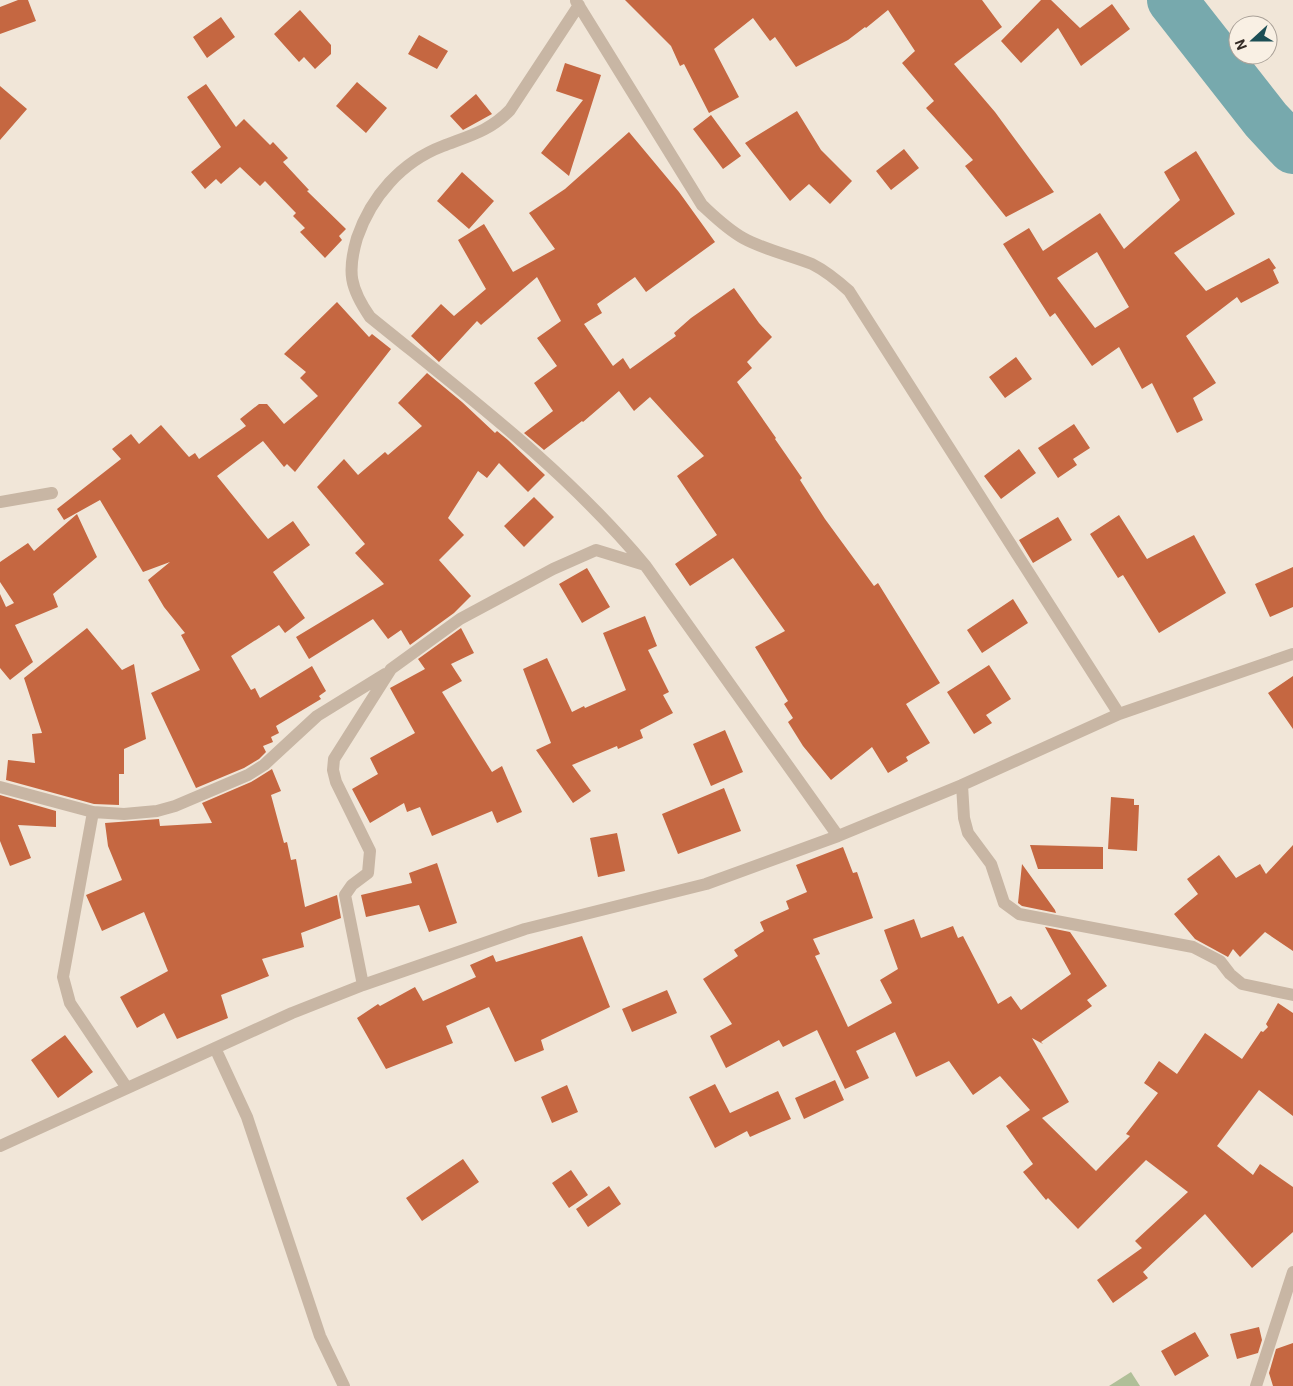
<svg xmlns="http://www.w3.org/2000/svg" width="1293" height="1386" viewBox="0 0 1293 1386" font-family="Roboto,sans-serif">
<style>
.green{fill:#b0bf98}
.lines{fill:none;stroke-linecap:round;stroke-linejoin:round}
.river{stroke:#77a9ad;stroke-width:50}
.building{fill:#c56741;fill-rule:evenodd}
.minor{stroke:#c8b6a4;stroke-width:12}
</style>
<rect width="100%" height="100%" fill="#f1e6d8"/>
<path class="green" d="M 1131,1372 L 1140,1386 L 1109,1386 Z"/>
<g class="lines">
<path class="river" d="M 1172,0 L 1266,120 L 1293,149"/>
</g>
<path class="building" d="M 18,0 L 28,0 L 36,21 L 0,34 L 0,7 Z
M 625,0 L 982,0 L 1002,27 L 954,64 L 995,112 L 1054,192 L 1006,217 L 965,166 L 973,160 L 926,108 L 934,101 L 902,63 L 915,51 L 888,10 L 866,28 L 865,27 L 848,40 L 796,67 L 775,37 L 770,41 L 753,18 L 714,49 L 739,97 L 709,113 L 684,64 L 680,66 L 671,46 Z
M 1041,0 L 1051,0 L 1080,28 L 1112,4 L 1130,29 L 1081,66 L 1058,28 L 1021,63 L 1001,41 Z
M 300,10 L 331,45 L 331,54 L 315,69 L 304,57 L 299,62 L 274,34 Z
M 221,17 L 235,37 L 207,58 L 193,37 Z
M 419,35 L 448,51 L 437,69 L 408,54 Z
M 565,63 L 601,75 L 569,176 L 541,153 L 583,100 L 556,91 Z
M 357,82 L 387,108 L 366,133 L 336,106 Z
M 206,84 L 236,127 L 244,119 L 270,145 L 273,142 L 288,158 L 283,162 L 309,190 L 307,191 L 346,229 L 339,236 L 342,240 L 325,258 L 300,232 L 305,228 L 293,216 L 296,213 L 265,181 L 260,186 L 240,167 L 221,184 L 216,179 L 205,189 L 191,172 L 221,147 L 187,97 Z
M 0,86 L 27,109 L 0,140 Z
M 476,94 L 492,114 L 463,130 L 450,116 Z
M 797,111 L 821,150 L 852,181 L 830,204 L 809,184 L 790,201 L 745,143 Z
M 711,115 L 741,156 L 723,169 L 693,129 Z
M 629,132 L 679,192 L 715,242 L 646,292 L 635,277 L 597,304 L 602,313 L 584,324 L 613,366 L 623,358 L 630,369 L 676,336 L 674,333 L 691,318 L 734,288 L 759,323 L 772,337 L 747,362 L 752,368 L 737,382 L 776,438 L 775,439 L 802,478 L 800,480 L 825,519 L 874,586 L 878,583 L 940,683 L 906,704 L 930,743 L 906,757 L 908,761 L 888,773 L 872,747 L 831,780 L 803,746 L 788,722 L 793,718 L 784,704 L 788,701 L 755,647 L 785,631 L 733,558 L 690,586 L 675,564 L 717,535 L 677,476 L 704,456 L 650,397 L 634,411 L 619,391 L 583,422 L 582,421 L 544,450 L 524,433 L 553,411 L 534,383 L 557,366 L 537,338 L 561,321 L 537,277 L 481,325 L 477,321 L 439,362 L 411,336 L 441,304 L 454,316 L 486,289 L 458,240 L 484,224 L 513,272 L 555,249 L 529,213 L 565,189 Z
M 904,149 L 919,168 L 891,190 L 876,171 Z
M 1196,151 L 1235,214 L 1174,253 L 1206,291 L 1269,258 L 1276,268 L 1273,270 L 1279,283 L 1241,303 L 1237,297 L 1186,336 L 1216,383 L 1193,398 L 1203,420 L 1177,433 L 1152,383 L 1142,389 L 1119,347 L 1092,366 L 1055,313 L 1050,317 L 1003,244 L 1029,228 L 1043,251 L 1100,213 L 1124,249 L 1180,200 L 1164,172 ZM 1097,252 L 1129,307 L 1095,328 L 1057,278 Z
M 462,172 L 494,201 L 469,229 L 437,201 Z
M 337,302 L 369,337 L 372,334 L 391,349 L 295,472 L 287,464 L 284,467 L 263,441 L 217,476 L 268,539 L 293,521 L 310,545 L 273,572 L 305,618 L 285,633 L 279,625 L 231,656 L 251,690 L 255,688 L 260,698 L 312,666 L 326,691 L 319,696 L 321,699 L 276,726 L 279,733 L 271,737 L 273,742 L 263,746 L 266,752 L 259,759 L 244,768 L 196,788 L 151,693 L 200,670 L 181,635 L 185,633 L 164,607 L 148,580 L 170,562 L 143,572 L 100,500 L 64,520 L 57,509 L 121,459 L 112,449 L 131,434 L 139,444 L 161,425 L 189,457 L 195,453 L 199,459 L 246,426 L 240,419 L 259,404 L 267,404 L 284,424 L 318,396 L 300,378 L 306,372 L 284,354 Z
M 1016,357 L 1032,379 L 1005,398 L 989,377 Z
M 427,373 L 462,402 L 495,433 L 497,431 L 508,440 L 545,475 L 528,492 L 499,463 L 487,478 L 478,471 L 448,518 L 464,535 L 439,560 L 471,596 L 454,613 L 410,645 L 401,630 L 388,639 L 373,619 L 309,659 L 296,637 L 384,584 L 355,553 L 365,544 L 317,487 L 344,459 L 358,475 L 385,452 L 388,455 L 422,426 L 398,403 Z
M 1074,424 L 1090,448 L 1073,459 L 1077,465 L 1058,478 L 1038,448 Z
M 1019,449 L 1036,473 L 1001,499 L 984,476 Z
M 534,497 L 554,517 L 524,547 L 504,526 Z
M 77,514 L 97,557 L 53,594 L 58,607 L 15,625 L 33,662 L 10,680 L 0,668 L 0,594 L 6,607 L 14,603 L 0,582 L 0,562 L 28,543 L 34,551 Z
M 1119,515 L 1147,559 L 1194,535 L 1226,593 L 1159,633 L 1123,575 L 1118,578 L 1090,534 Z
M 1058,517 L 1072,540 L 1033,563 L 1019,540 Z
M 1293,567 L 1293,607 L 1270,617 L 1255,584 Z
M 587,568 L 610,607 L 582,623 L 559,584 Z
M 1013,599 L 1028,623 L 982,653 L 967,630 Z
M 645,616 L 657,646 L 648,650 L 669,692 L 663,695 L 673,713 L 640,730 L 643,738 L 618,749 L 617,746 L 572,765 L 591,791 L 573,803 L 536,750 L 551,743 L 523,669 L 547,658 L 572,712 L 584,706 L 585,708 L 626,690 L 603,633 Z
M 87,628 L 122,670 L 134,664 L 146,739 L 124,749 L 124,774 L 119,774 L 119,805 L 94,804 L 6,780 L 8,760 L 35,763 L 32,734 L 42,733 L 24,678 Z
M 461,628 L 474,653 L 451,664 L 462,681 L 442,692 L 492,772 L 502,766 L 522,812 L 497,823 L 492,811 L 432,836 L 420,807 L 407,812 L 404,803 L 370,823 L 352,789 L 378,774 L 370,758 L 415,733 L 390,688 L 425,669 L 418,659 Z
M 989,665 L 1011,699 L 986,715 L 992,723 L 974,734 L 947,692 Z
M 1293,676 L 1293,729 L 1268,693 Z
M 725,730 L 743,772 L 711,786 L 693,744 Z
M 272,769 L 281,791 L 271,795 L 284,843 L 287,842 L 291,860 L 296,859 L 305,907 L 337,895 L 341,918 L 301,933 L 304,947 L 262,959 L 269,976 L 221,995 L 228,1018 L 177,1039 L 164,1013 L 137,1028 L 120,997 L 168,971 L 144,912 L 102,931 L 86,895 L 122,880 L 108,846 L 105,823 L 159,819 L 160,826 L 212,823 L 202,803 L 251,782 Z
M 724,788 L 741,831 L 678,854 L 662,814 Z
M 0,795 L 56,811 L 56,827 L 18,825 L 31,858 L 10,866 L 0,841 Z
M 1111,797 L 1134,799 L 1134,805 L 1139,805 L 1137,851 L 1108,849 Z
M 617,833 L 625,871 L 598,877 L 590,838 Z
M 1030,845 L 1103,847 L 1103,869 L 1038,869 Z
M 1293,845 L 1293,951 L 1265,932 L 1240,957 L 1233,949 L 1228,957 L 1195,939 L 1174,914 L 1198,894 L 1187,879 L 1219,855 L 1236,878 L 1260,864 L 1266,874 Z
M 843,847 L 853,873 L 857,872 L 873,918 L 813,939 L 820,954 L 815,956 L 848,1027 L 892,1003 L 880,980 L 898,969 L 884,930 L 914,919 L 921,938 L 953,926 L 958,938 L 963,936 L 998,1004 L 1011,996 L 1021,1010 L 1071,974 L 1045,927 L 1070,932 L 1107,986 L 1087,1000 L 1092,1006 L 1041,1042 L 1043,1044 L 1032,1038 L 1069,1102 L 1042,1118 L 1096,1171 L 1130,1136 L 1126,1134 L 1158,1093 L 1144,1083 L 1159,1061 L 1177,1074 L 1205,1033 L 1242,1059 L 1261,1031 L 1263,1032 L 1268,1027 L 1266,1024 L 1278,1003 L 1293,1013 L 1293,1116 L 1259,1090 L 1217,1146 L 1253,1175 L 1260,1164 L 1293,1187 L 1293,1232 L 1252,1268 L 1205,1214 L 1143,1272 L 1148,1278 L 1113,1303 L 1097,1280 L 1142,1248 L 1135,1241 L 1188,1192 L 1146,1160 L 1078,1229 L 1048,1198 L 1046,1200 L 1023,1172 L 1033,1164 L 1006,1126 L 1030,1110 L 1000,1076 L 973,1095 L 949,1061 L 916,1077 L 895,1032 L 856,1051 L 869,1078 L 845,1089 L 817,1030 L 783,1047 L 779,1040 L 726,1068 L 710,1036 L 732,1024 L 703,979 L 738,956 L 734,950 L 764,931 L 760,922 L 789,909 L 786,901 L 807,892 L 796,865 Z
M 437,863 L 457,923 L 429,932 L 419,905 L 366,917 L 361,895 L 412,883 L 409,873 Z
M 1022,864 L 1055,910 L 1056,913 L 1022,906 L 1018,903 Z
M 582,936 L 610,1007 L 541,1040 L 544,1050 L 515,1062 L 489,1007 L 446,1026 L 453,1043 L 386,1069 L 357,1018 L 378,1004 L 380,1006 L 415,987 L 423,1001 L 476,977 L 470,965 L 493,955 L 496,962 Z
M 667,990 L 677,1013 L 632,1032 L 622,1009 Z
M 65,1035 L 93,1072 L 58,1098 L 31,1060 Z
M 835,1080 L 844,1100 L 804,1119 L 795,1098 Z
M 715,1084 L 730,1113 L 778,1091 L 791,1119 L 750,1137 L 747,1131 L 715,1148 L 689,1097 Z
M 567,1085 L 578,1112 L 552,1123 L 541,1097 Z
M 463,1159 L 479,1182 L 422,1221 L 406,1198 Z
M 571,1170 L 588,1195 L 569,1208 L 552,1183 Z
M 609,1186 L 621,1204 L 588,1227 L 576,1209 Z
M 1259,1327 L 1262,1340 L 1258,1353 L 1237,1359 L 1230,1334 Z
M 1195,1332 L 1209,1356 L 1175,1376 L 1161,1351 Z
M 1293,1343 L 1293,1386 L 1273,1386 L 1269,1373 L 1276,1349 Z"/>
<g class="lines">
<path class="minor" d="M 576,1 L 702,205 C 715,217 727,229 743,238 C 765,250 789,255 812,264 C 826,271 838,281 849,291 L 1119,714
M 579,5 L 510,110 C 490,131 469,136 443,146 C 401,162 371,197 357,238 C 347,272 350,288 370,317 C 466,395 565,469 645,565 L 838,836
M 0,502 L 52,493
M 962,785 L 964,818 L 968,833 L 991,864 L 1004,903 L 1019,914 L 1193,947 L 1220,961 L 1230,974 L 1242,984 L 1293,995
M 0,787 L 93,812 L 124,814 L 157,811 L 175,806 L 248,775 L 264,765 L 317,716 L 385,674
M 93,812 L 63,977 L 70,1003 L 127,1088
M 363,985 L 345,895 L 352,885 L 368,873 L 370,851 L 336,782 L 333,770 L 334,759 L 391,669 L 460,619 L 553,569 L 596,550 L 645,565
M 215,1048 L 247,1117 L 320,1336 L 344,1386
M 0,1146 L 292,1013 L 363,985 L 525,929 L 706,884 L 838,836 L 962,785 L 1119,714 L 1293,654
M 1256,1386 L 1293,1272"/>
</g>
<g transform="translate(1253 40) rotate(249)"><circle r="24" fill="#f9f0e4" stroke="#aaa198"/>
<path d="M0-4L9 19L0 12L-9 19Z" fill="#1c4e55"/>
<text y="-8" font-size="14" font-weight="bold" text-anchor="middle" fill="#342b26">N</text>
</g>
</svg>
